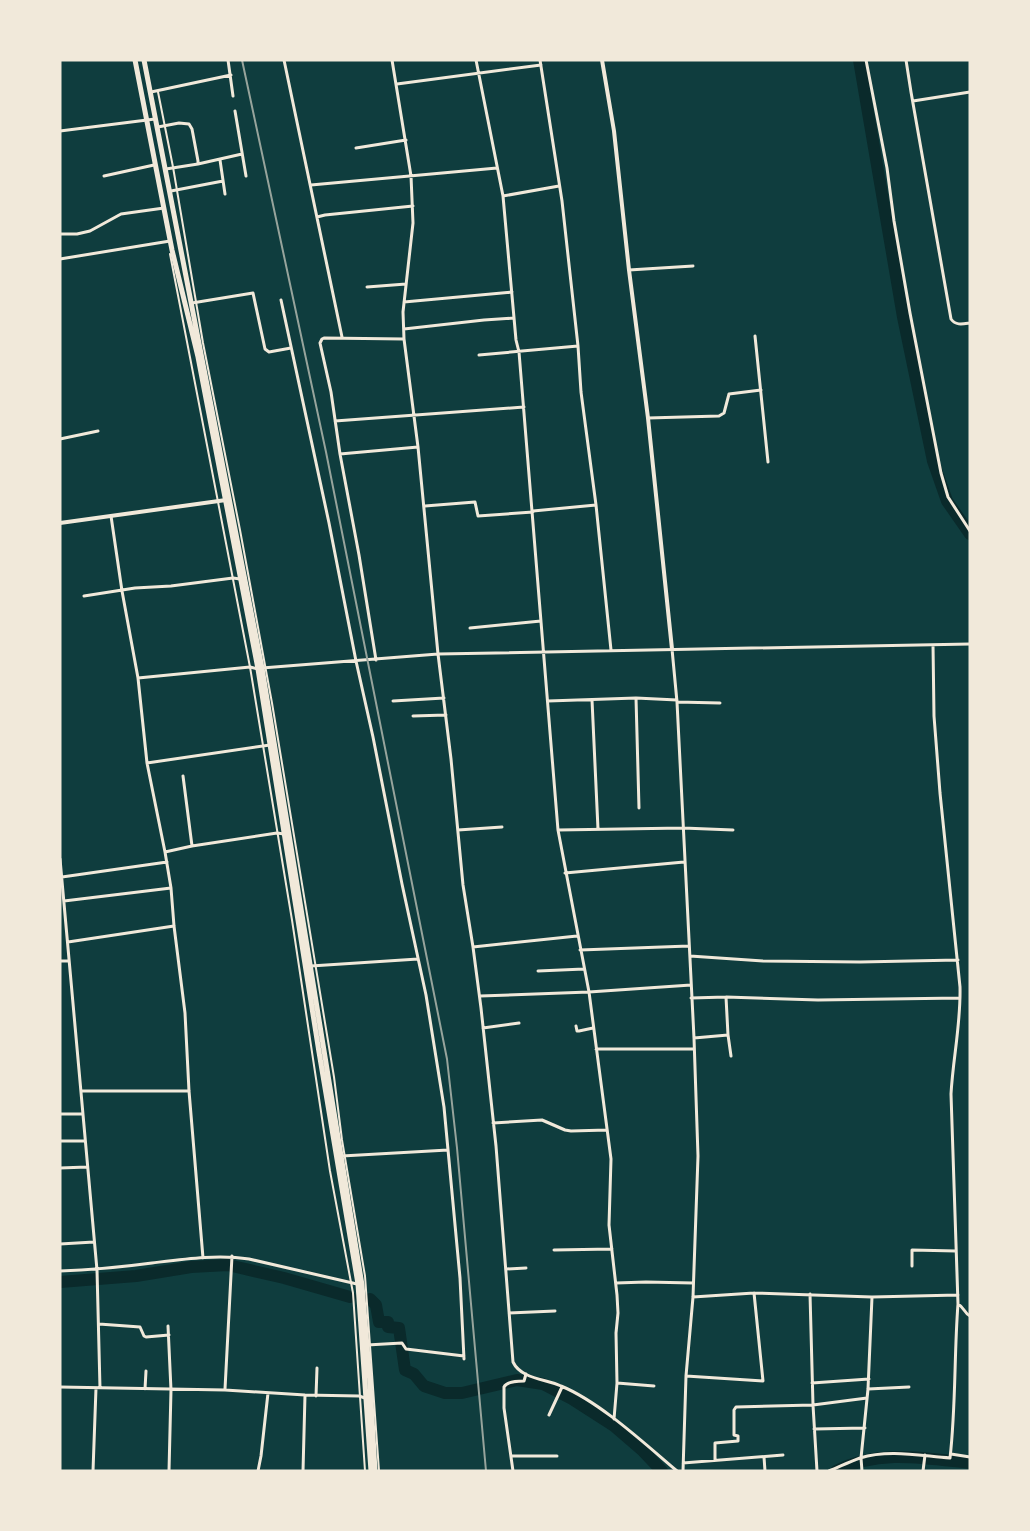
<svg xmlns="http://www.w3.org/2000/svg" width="1030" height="1531" viewBox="0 0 1030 1531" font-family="'IBM Plex Sans',sans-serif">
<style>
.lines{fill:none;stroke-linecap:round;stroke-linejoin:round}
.river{stroke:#0a2a2b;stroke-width:12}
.pedestrian{stroke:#f1e9da;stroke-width:2}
.minor{stroke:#f1e9da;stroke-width:3}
.tertiary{stroke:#f1e9da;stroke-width:4}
.trunk{stroke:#f1e9da;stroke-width:5}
.rail{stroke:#97a49c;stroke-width:2}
</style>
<rect width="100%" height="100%" fill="#0f3d3e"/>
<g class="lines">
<path class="river" d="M 859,60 L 903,317 L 933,461 L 947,501 L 970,534
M 60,1282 L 136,1276 L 191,1267 L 228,1265 L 284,1278 L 350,1297
M 370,1299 L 376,1305 L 379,1322 L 388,1322 L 388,1327 L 399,1328 L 405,1370 L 414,1374 L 424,1386 L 445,1393 L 462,1393 L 517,1380 L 543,1384 L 572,1399 L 614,1426 L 643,1451 L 662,1471
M 836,1471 C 879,1449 924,1458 970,1463"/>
<path class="pedestrian" d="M 158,92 L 173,167 L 203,343 L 240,530 L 272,703 L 334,1077 L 342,1140 L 365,1276 L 379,1471
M 170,254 L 250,667 L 292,920 L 330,1171 L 353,1293 L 365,1471"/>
<path class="minor" d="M 228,60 L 233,96
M 284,60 L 342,337
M 392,60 L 411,176 L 413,223 L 403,312 L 404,339 L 418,447 L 438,654 L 451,759 L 463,885 L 473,947 L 481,1008 L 496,1146 L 513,1362 C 521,1379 546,1379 561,1386 C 600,1402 645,1444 677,1471
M 476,60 L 503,196 L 516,340 L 519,352 L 558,830
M 540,60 L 562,201 L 578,346 L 581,392 L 596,505 L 611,650
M 866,60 L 887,168 L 894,221 L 910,313 L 941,473 L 948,497 L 970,531
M 906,60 L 911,92 L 951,319 C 956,326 963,324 970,323
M 397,84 L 541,65
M 151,92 L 231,75
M 913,101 L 970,92
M 235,111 L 246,176
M 158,127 L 179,123 L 189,124 L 192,129 L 198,161 L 198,164 L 166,169
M 60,131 L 155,119
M 356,148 L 406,140
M 220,160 L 225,194
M 198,164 L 242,154
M 104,176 L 154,165
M 311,185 L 497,168
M 171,191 L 223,181
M 503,196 L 559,186
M 317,217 L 325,215 L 413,206
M 60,234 L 77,234 L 90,231 L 121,214 L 164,208
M 60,259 L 170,241
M 629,270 L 693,266
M 367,287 L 406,284
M 281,300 L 329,523 L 356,661 L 373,737 L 402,884 L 426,995 L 444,1107 L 460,1278 L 464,1359
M 404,302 L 512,292
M 192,303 L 253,293 L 265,349 L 269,352 L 291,348
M 404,329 L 484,320 L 514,318
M 755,336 L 768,462
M 479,355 L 578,346
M 648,418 L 719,416 L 724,413 L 729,394 L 761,390
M 335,421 L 524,407
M 60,439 L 98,431
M 340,454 L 418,447
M 425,506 L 475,502 L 478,516 L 533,512
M 533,511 L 596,505
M 111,516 L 122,591 L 138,678 L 147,763 L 165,852 L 171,888 L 174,926 L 185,1013 L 189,1091 L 203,1258
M 84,596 L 135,588 L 171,586 L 233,578 L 240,579
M 470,628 L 541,621
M 933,645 L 934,716 L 940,793 L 960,987 C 961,1023 953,1058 951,1094 L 958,1304 C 964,1307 964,1313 970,1316
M 672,649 L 677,702 L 694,1038 L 698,1156 L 693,1297 L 686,1376 L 683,1471
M 376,660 L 359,555 L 340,454 L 331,392 L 320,343 L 322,339 L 324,338 L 404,339
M 262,668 L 438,654 L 970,644
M 138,678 L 250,667 L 258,669
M 636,698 L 639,808
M 592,700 L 598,829
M 393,701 L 444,698
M 548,701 L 636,698 L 677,700
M 677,702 L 720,703
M 413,716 L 446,715
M 147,763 L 270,745
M 183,776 L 192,846
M 458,830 L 502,827
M 165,852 L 192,846 L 277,833 L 284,834
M 60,859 L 97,1270 L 100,1388
M 565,873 L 684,862
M 62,877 L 167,862
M 64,901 L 171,888
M 68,942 L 174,926
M 473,947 L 577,936
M 580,950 L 689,946
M 690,956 L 763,961 L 860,962 L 958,960
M 60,961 L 69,961
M 311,966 L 418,959
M 538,971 L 584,969
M 480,996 L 589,992 L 691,985
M 691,998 L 726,997
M 576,1026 L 577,1031 L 579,1031 L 593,1028
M 483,1028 L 519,1023
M 694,1038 L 728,1035
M 596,1049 L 694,1049
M 731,1056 L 728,1035 L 726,997 L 818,1000 L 960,998
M 81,1091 L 189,1091
M 60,1114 L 83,1114
M 493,1123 L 542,1120 L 565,1130 L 571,1131 L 607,1130
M 60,1141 L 85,1141
M 342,1156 L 448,1150
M 60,1168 L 87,1167
M 60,1244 L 94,1242
M 554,1250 L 612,1249
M 912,1266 L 912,1250 L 956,1251
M 506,1269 L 526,1268
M 60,1271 C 91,1270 122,1267 152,1263 C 184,1259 218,1254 249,1259 L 357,1284
M 616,1283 L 646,1282 L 693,1283
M 810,1294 L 813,1405 L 817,1471
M 693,1297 L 754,1293 L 872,1297 L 958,1295
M 509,1313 L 555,1311
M 99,1324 L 140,1327 L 144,1336 L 146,1337 L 169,1335
M 168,1326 L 171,1390 L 169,1471
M 367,1345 L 402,1343 L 406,1349 L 464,1356
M 686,1376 L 763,1381 L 754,1293
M 617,1383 L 654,1386
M 812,1383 L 869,1379
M 60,1387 L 225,1390 L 305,1395 L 359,1396 L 365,1398
M 145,1389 L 146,1371
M 225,1389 L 232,1256
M 868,1389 L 909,1387
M 316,1396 L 317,1368
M 549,1415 L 562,1387
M 614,1419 L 617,1383 L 616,1333 L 618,1313 L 617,1295 L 609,1225 L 611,1159 L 589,992 L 558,830 L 683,828 L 733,830
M 814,1429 L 865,1428
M 951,1454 L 970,1457
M 511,1456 L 557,1456
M 764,1457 L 765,1471
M 715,1460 L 715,1443 L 738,1441 L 738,1436 L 734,1435 L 734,1410 L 736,1407 L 813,1405 L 867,1398
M 683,1463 L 783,1455
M 93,1471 L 96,1388
M 258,1471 L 261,1456 L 268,1393
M 303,1471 L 305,1395
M 513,1471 L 504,1408 L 504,1387 C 507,1381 518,1381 524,1381 L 526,1374
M 829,1471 C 839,1467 849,1462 860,1458 C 889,1449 921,1456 950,1458 C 956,1407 954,1355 958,1304
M 862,1471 L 861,1458 L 868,1389 L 872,1297
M 923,1471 L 925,1455"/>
<path class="tertiary" d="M 602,60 L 614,131 L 629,270 L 648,418 L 672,649
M 60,523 L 226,500"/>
<path class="trunk" d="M 135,60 L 172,250 L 198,357 L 258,669 L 319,1052 L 358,1284 L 371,1471
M 144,60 L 262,668 L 362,1285 L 370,1383 L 375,1471"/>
<path class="rail" d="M 242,60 L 326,452 L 447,1059 L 457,1148 L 486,1471"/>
</g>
<rect width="1030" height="1531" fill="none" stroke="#f1e9da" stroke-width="123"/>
</svg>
